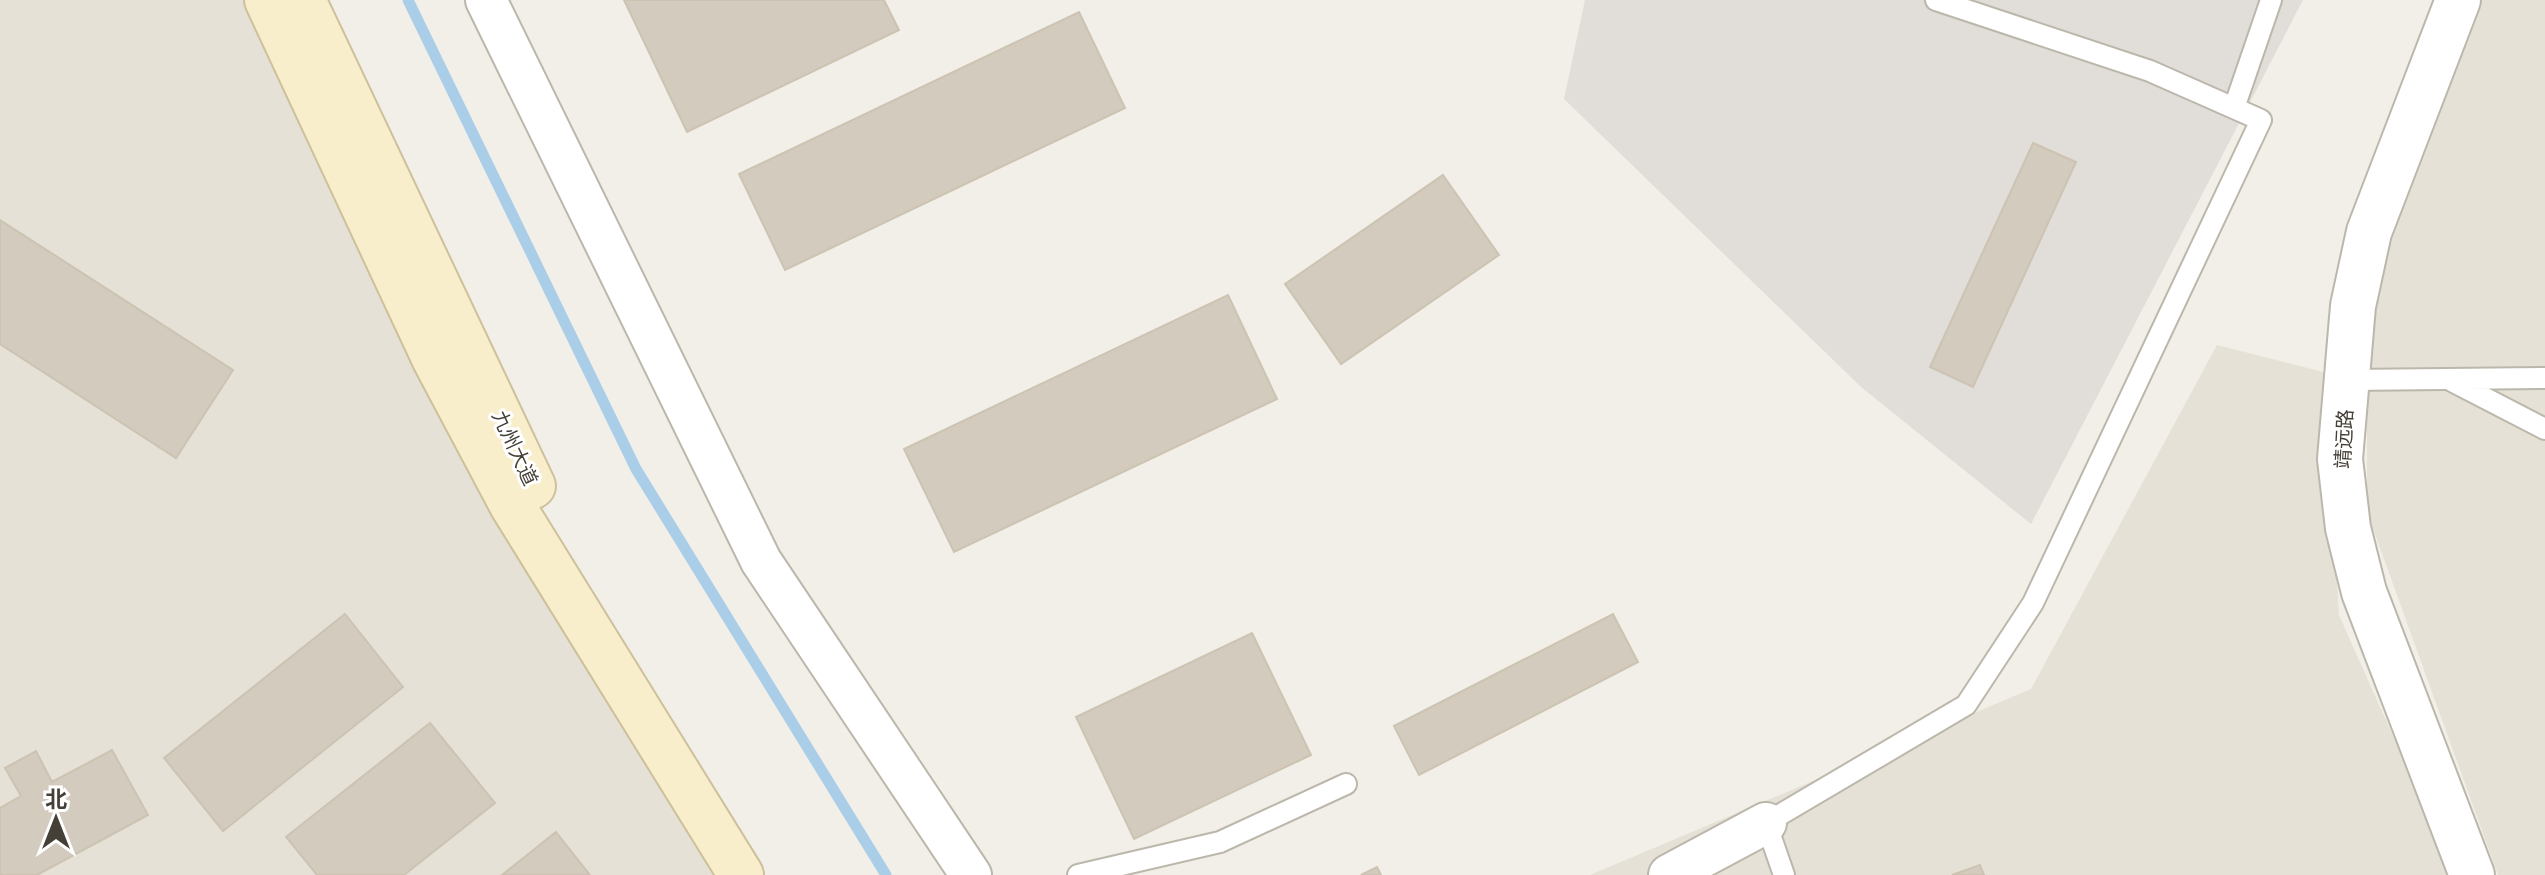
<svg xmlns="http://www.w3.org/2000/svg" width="2545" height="875" viewBox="0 0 2545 875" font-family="'PT Sans Narrow','Noto Sans SC',sans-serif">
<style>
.residential{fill:#e5e1d6}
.industrial{fill:#e1ded9}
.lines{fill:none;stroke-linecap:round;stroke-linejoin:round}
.stream{stroke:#aacee8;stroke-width:11}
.building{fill:#d2cbbe;stroke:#ccc3b2;stroke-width:2}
.service-casing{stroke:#bcb7ab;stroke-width:24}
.minor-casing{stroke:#bcb7ab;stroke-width:44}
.tertiary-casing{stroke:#bcb7ab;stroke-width:48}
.secondary-casing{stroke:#cdc19c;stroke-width:48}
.service{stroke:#fff;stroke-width:20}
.minor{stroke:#fff;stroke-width:40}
.tertiary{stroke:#fff;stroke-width:44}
.secondary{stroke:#f9eecb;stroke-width:44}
.labels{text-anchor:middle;stroke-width:6;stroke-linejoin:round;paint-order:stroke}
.street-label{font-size:20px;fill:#454037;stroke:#fff}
</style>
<rect width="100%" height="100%" fill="#f2efe8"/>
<path class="residential" d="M 0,0 L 248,0 L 731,875 L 0,875 Z
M 2461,0 L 2545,0 L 2545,875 L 2498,875 L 2367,512 L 2367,364 L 2388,158 Z
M 2217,345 L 2323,372 L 2339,615 L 2455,875 L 1590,875 L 2031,689 Z"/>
<path class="industrial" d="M 1585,0 L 2303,0 L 2031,524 L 1861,387 L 1564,99 Z"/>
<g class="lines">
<path class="stream" d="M 408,0 L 636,469 L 886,875"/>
</g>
<path class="building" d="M 624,0 L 884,0 L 899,30 L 687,132 Z
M 1079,12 L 1125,108 L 785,270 L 739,174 Z
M 2033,143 L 2076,162 L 1973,387 L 1930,367 Z
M 1443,175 L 1499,255 L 1341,364 L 1285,284 Z
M 0,220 L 233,370 L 176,458 L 0,344 Z
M 1228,295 L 1277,399 L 954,552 L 904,449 Z
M 345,614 L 403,687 L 223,831 L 164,758 Z
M 1613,614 L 1638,662 L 1419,775 L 1394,726 Z
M 1252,633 L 1311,755 L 1134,839 L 1076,717 Z
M 430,723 L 495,803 L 404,875 L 317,875 L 286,837 Z
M 112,750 L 148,815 L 37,875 L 0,875 L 0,808 L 21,796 L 5,768 L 36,751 L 52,782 Z
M 556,832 L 590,875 L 502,875 Z
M 1980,865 L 1984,875 L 1952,875 Z
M 1377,867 L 1381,875 L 1361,875 Z"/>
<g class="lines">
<defs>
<path id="service" d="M 2234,108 L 2271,0
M 2348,380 L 2545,378
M 2452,381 L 2545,429
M 1078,875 L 1220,842 L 1346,784
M 1784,875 L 1766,823 L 1966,705 L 2033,603 L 2261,120 L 2150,71 L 1936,0"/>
<path id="minor" d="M 486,0 L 761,561 L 971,875
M 1669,875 L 1766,823"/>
<path id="tertiary" d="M 2458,0 L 2369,232 L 2353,306 L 2340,459 L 2348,528 L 2364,592 L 2472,875"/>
<path id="secondary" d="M 267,0 L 435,360 L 512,505 L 741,875
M 303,0 L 533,486"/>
</defs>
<use href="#service" class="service-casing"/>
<use href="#minor" class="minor-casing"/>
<use href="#tertiary" class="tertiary-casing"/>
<use href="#secondary" class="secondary-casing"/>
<use href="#service" class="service"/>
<use href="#minor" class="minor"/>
<use href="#tertiary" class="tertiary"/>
<use href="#secondary" class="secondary"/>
</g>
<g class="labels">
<g class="street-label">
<text transform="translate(2344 439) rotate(-87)" y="7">靖远路</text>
<text transform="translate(515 448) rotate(65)" y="7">九州大道</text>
</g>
</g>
<g transform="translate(56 819)" stroke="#ffffff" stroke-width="6" paint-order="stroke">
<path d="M0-6L14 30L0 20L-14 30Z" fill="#454037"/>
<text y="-12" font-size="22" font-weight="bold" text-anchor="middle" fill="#454037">北</text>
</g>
</svg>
